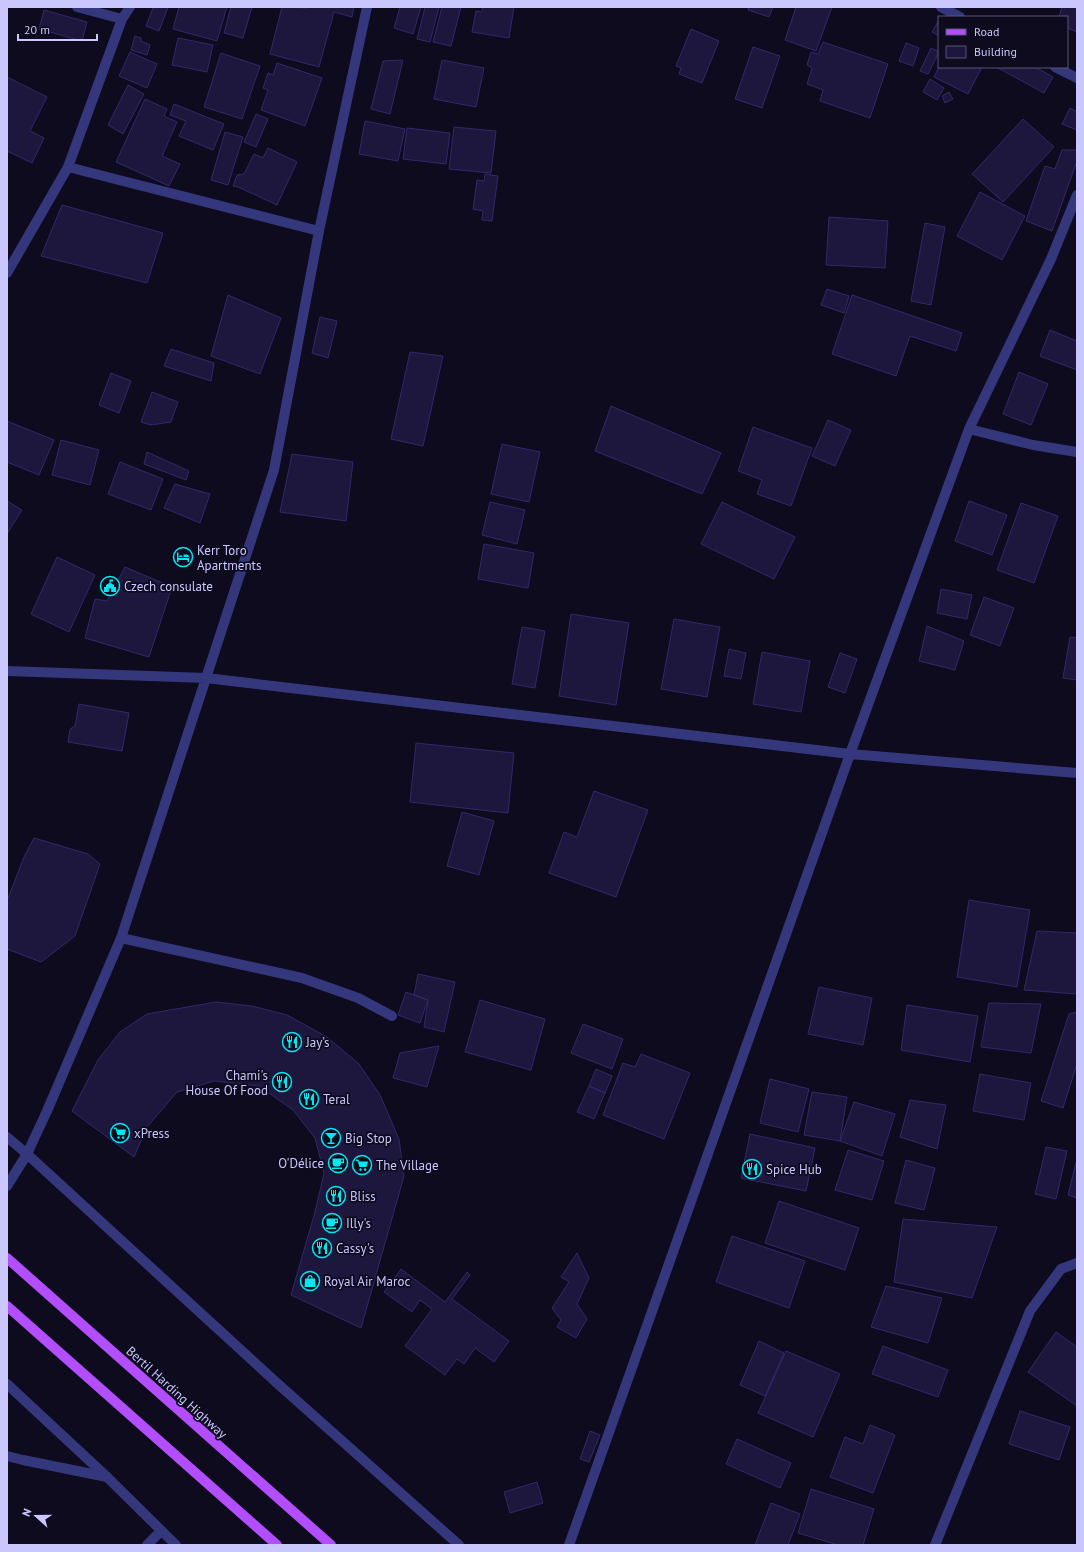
<svg xmlns="http://www.w3.org/2000/svg" width="1084" height="1552" viewBox="0 0 1084 1552" font-family="'PT Sans',sans-serif">
<style>
.building{fill:#1d173e;stroke:#32286b}
.lines{fill:none;stroke-linecap:round;stroke-linejoin:round}
.lane{stroke:#35377d;stroke-width:10}
.street{stroke:#35377d;stroke-width:10}
.primary{stroke:#b34eff;stroke-width:10}
.labels{text-anchor:middle;stroke-width:3.5;stroke-linejoin:round;paint-order:stroke}
.poi-label{font-size:13px;fill:#cac7ff;stroke:#0d0b1d;text-anchor:start}
.street-label{font-size:13px;fill:#cac7ff;stroke:#0d0b1d}
</style>
<rect width="100%" height="100%" fill="#0d0b1d"/>
<path class="building" d="M 168,7 L 159,31 L 146,26 L 153,8 Z
M 179,7 L 227,7 L 217,41 L 173,29 Z
M 231,7 L 252,7 L 243,38 L 224,33 Z
M 282,7 L 307,8 L 307,7 L 354,7 L 352,17 L 334,12 L 319,67 L 270,54 Z
M 400,7 L 421,7 L 413,34 L 394,28 Z
M 425,7 L 439,7 L 430,42 L 417,39 Z
M 442,7 L 461,7 L 451,46 L 433,42 Z
M 483,7 L 514,7 L 509,38 L 472,32 L 476,11 L 482,12 Z
M 749,7 L 773,7 L 769,17 L 748,10 Z
M 796,7 L 832,7 L 816,51 L 785,40 Z
M 1062,7 L 1077,7 L 1077,32 L 1067,28 L 1067,17 L 1059,17 Z
M 44,10 L 87,22 L 82,41 L 39,29 Z
M 939,20 L 939,36 L 932,32 Z
M 691,29 L 719,41 L 702,83 L 679,74 L 681,68 L 676,66 Z
M 135,36 L 141,38 L 141,41 L 150,45 L 147,55 L 131,50 Z
M 178,38 L 213,45 L 207,72 L 172,65 Z
M 823,42 L 888,64 L 870,118 L 820,101 L 823,90 L 807,84 L 812,68 L 807,65 L 811,52 L 818,54 Z
M 906,43 L 919,48 L 913,66 L 899,61 Z
M 753,47 L 780,56 L 762,108 L 735,99 Z
M 931,48 L 939,52 L 928,74 L 920,71 Z
M 130,52 L 157,64 L 147,88 L 119,76 Z
M 221,53 L 260,66 L 242,119 L 204,107 Z
M 403,60 L 390,114 L 371,109 L 383,61 Z
M 442,60 L 484,68 L 476,107 L 434,99 Z
M 277,63 L 322,78 L 305,126 L 261,110 L 268,90 L 263,88 L 268,73 L 273,75 Z
M 939,67 L 977,67 L 981,69 L 968,94 L 934,77 Z
M 996,67 L 1035,67 L 1053,77 L 1044,93 Z
M 7,77 L 47,97 L 30,131 L 44,138 L 32,163 L 7,151 Z
M 930,79 L 944,88 L 937,100 L 923,92 Z
M 128,85 L 144,94 L 123,134 L 108,125 Z
M 949,92 L 953,99 L 945,103 L 942,96 Z
M 145,99 L 167,109 L 164,116 L 177,122 L 162,156 L 180,164 L 169,186 L 116,162 Z
M 174,104 L 224,124 L 213,150 L 179,136 L 186,121 L 170,115 Z
M 1070,108 L 1077,112 L 1077,130 L 1062,124 Z
M 256,114 L 268,119 L 256,147 L 244,142 Z
M 1023,119 L 1054,147 L 1003,202 L 972,174 Z
M 365,121 L 405,129 L 398,161 L 359,154 Z
M 454,127 L 496,131 L 491,173 L 449,169 Z
M 407,128 L 450,133 L 446,164 L 403,159 Z
M 225,132 L 243,137 L 228,185 L 211,180 Z
M 268,148 L 297,162 L 277,205 L 238,187 L 233,186 L 237,175 L 244,174 L 254,154 L 263,158 Z
M 1062,150 L 1077,150 L 1077,161 L 1052,231 L 1026,221 L 1045,166 L 1055,169 Z
M 485,174 L 498,176 L 492,221 L 482,220 L 483,211 L 473,209 L 477,180 L 484,181 Z
M 980,192 L 1025,216 L 1002,260 L 957,236 Z
M 62,205 L 163,233 L 147,283 L 41,256 Z
M 829,217 L 888,221 L 885,268 L 826,265 Z
M 925,223 L 945,227 L 931,305 L 911,301 Z
M 827,289 L 849,296 L 844,313 L 821,305 Z
M 228,295 L 281,318 L 260,374 L 211,356 Z
M 852,295 L 962,333 L 956,351 L 910,336 L 896,376 L 832,354 Z
M 320,317 L 337,321 L 328,358 L 312,353 Z
M 1050,330 L 1077,341 L 1077,370 L 1040,356 Z
M 171,349 L 214,363 L 211,381 L 164,366 Z
M 410,352 L 443,356 L 423,446 L 391,439 Z
M 1019,372 L 1048,384 L 1031,425 L 1003,414 Z
M 111,373 L 131,381 L 119,413 L 99,405 Z
M 152,392 L 178,402 L 171,422 L 151,425 L 141,422 Z
M 611,406 L 721,453 L 702,494 L 595,451 Z
M 828,420 L 851,430 L 835,466 L 812,456 Z
M 7,421 L 54,440 L 39,475 L 7,462 Z
M 753,427 L 812,448 L 791,506 L 757,494 L 762,480 L 738,471 Z
M 61,440 L 99,450 L 90,485 L 52,475 Z
M 502,444 L 540,452 L 529,502 L 491,494 Z
M 147,452 L 189,471 L 186,480 L 144,464 Z
M 292,454 L 353,462 L 346,521 L 280,512 Z
M 120,462 L 163,479 L 151,510 L 108,494 Z
M 175,484 L 210,494 L 200,523 L 164,508 Z
M 7,501 L 22,510 L 7,534 Z
M 969,501 L 1007,515 L 992,555 L 955,541 Z
M 490,502 L 525,510 L 517,544 L 482,535 Z
M 722,502 L 795,537 L 774,579 L 701,544 Z
M 1021,503 L 1058,516 L 1034,583 L 997,570 Z
M 484,544 L 534,553 L 528,588 L 478,579 Z
M 57,557 L 95,575 L 69,632 L 31,614 Z
M 125,567 L 172,587 L 149,657 L 85,638 L 95,599 L 107,601 Z
M 941,589 L 972,595 L 967,619 L 937,613 Z
M 984,597 L 1014,608 L 1000,646 L 970,635 Z
M 571,614 L 629,623 L 616,705 L 559,696 Z
M 674,619 L 720,627 L 707,697 L 661,689 Z
M 927,626 L 964,641 L 955,670 L 919,661 Z
M 522,627 L 545,631 L 535,688 L 512,684 Z
M 1070,637 L 1077,638 L 1077,680 L 1063,678 Z
M 729,649 L 746,653 L 741,679 L 724,676 Z
M 762,652 L 810,661 L 801,712 L 753,704 Z
M 840,653 L 857,659 L 845,693 L 828,687 Z
M 79,704 L 129,713 L 122,751 L 68,742 L 70,729 L 75,726 Z
M 416,743 L 514,753 L 508,813 L 410,802 Z
M 594,791 L 648,810 L 616,897 L 549,873 L 564,832 L 577,837 Z
M 462,812 L 494,821 L 479,875 L 447,866 Z
M 34,838 L 88,854 L 100,864 L 75,936 L 41,962 L 7,949 L 7,901 L 24,857 Z
M 969,900 L 1030,910 L 1017,987 L 957,977 Z
M 1037,931 L 1077,933 L 1077,994 L 1024,990 Z
M 418,974 L 455,982 L 444,1032 L 424,1027 L 428,1000 L 414,995 Z
M 819,987 L 872,998 L 863,1045 L 808,1034 Z
M 406,992 L 428,1000 L 420,1023 L 398,1015 Z
M 480,1000 L 545,1019 L 531,1070 L 465,1052 Z
M 216,1002 L 252,1006 L 287,1015 L 327,1037 L 359,1064 L 380,1095 L 399,1139 L 404,1176 L 361,1328 L 291,1295 L 315,1212 L 324,1173 L 315,1138 L 293,1110 L 259,1086 L 214,1081 L 177,1092 L 147,1127 L 134,1157 L 72,1111 L 98,1060 L 120,1032 L 147,1014 Z
M 989,1003 L 1041,1004 L 1031,1053 L 981,1047 Z
M 907,1005 L 978,1016 L 970,1062 L 901,1050 Z
M 1077,1012 L 1077,1064 L 1063,1108 L 1041,1101 L 1069,1014 Z
M 583,1024 L 623,1039 L 612,1069 L 571,1053 Z
M 439,1046 L 427,1087 L 393,1078 L 400,1053 Z
M 641,1054 L 690,1073 L 664,1139 L 603,1115 L 623,1063 L 635,1067 Z
M 596,1069 L 612,1076 L 605,1093 L 589,1086 Z
M 980,1074 L 1031,1083 L 1024,1120 L 973,1111 Z
M 770,1079 L 809,1089 L 798,1132 L 760,1123 Z
M 589,1086 L 605,1093 L 594,1119 L 577,1112 Z
M 812,1092 L 847,1097 L 840,1141 L 804,1135 Z
M 910,1100 L 946,1105 L 937,1149 L 900,1137 Z
M 854,1102 L 895,1114 L 882,1156 L 840,1141 Z
M 750,1134 L 815,1148 L 806,1191 L 741,1178 Z
M 1046,1147 L 1067,1151 L 1056,1199 L 1035,1194 Z
M 848,1150 L 884,1161 L 872,1200 L 835,1190 Z
M 1077,1159 L 1077,1198 L 1068,1195 Z
M 906,1160 L 935,1168 L 924,1210 L 895,1203 Z
M 779,1201 L 859,1228 L 845,1270 L 765,1243 Z
M 903,1219 L 997,1227 L 972,1298 L 894,1282 Z
M 732,1236 L 805,1261 L 789,1308 L 716,1282 Z
M 577,1253 L 589,1278 L 577,1304 L 587,1319 L 576,1338 L 557,1327 L 561,1320 L 552,1308 L 569,1282 L 561,1277 Z
M 401,1269 L 445,1302 L 467,1272 L 470,1275 L 452,1299 L 509,1341 L 494,1362 L 475,1348 L 464,1364 L 457,1359 L 445,1375 L 405,1346 L 432,1309 L 420,1300 L 412,1312 L 384,1292 Z
M 886,1286 L 942,1298 L 928,1343 L 871,1327 Z
M 1056,1332 L 1077,1347 L 1077,1406 L 1028,1372 Z
M 759,1341 L 784,1353 L 765,1396 L 740,1385 Z
M 883,1346 L 948,1370 L 938,1397 L 872,1374 Z
M 786,1351 L 840,1374 L 813,1437 L 758,1413 Z
M 1020,1411 L 1070,1427 L 1059,1460 L 1009,1444 Z
M 870,1425 L 895,1435 L 873,1493 L 830,1477 L 845,1437 L 863,1444 Z
M 590,1431 L 600,1435 L 589,1462 L 580,1459 Z
M 737,1439 L 791,1463 L 780,1488 L 726,1464 Z
M 537,1482 L 543,1503 L 510,1513 L 504,1492 Z
M 811,1489 L 874,1509 L 863,1545 L 838,1545 L 798,1533 Z
M 771,1503 L 800,1514 L 788,1545 L 755,1545 Z"/>
<g class="lines">
<path class="lane" d="M 121,938 L 302,978 L 358,998 L 392,1016
M 7,1456 L 23,1460 L 107,1477
M 147,1545 L 161,1531"/>
<path class="street" d="M 77,7 L 122,19
M 941,7 L 960,17
M 1055,67 L 1077,78
M 68,167 L 319,231
M 7,273 L 68,167 L 122,19 L 130,7
M 969,429 L 1033,445 L 1077,452
M 7,671 L 206,678 L 850,754 L 1077,773
M 7,1137 L 27,1154 L 278,1384 L 459,1545
M 7,1186 L 27,1154 L 47,1111 L 121,938 L 274,470 L 319,231 L 367,7
M 7,1384 L 107,1477 L 176,1545
M 569,1545 L 850,754 L 969,429 L 1051,259 L 1077,195
M 935,1545 L 1030,1311 L 1061,1269 L 1077,1263"/>
<path class="primary" d="M 7,1258 L 331,1545
M 7,1306 L 277,1545"/>
</g>
<defs>
<symbol id="hotel-ring" viewBox="-11 -11 22 22"><circle r="9.5" fill="#0d0b1d" stroke="#00e8f2" stroke-width="1.5"/><path d="M-6-4.5h1.5V1H6V5H4.5V3h-9V5H-6ZM-4 0a1.8 1.8 0 1 1 3.6 0ZM.5 0V-2.5h3Q6-2.5 6 0Z" fill="#00e8f2"/></symbol>
<symbol id="civic-ring" viewBox="-11 -11 22 22"><circle r="9.5" fill="#0d0b1d" stroke="#00e8f2" stroke-width="1.5"/><path d="M-.6-6.5H3V-4.5H.6V-3L4-1V1h2V6H-6V1h2V-1L-.6-3ZM-1.2 2.5V6h2.4V2.5Z" fill="#00e8f2"/></symbol>
<symbol id="restaurant-ring" viewBox="-11 -11 22 22"><circle r="9.5" fill="#0d0b1d" stroke="#00e8f2" stroke-width="1.5"/><path d="M-5-6h1v4h1v-4h1v4h1v-4h1v5L-1.5 .5V6h-2V.5L-5-1ZM5-6V6H3V1.5H1.5Q1.5-4 5-6Z" fill="#00e8f2"/></symbol>
<symbol id="supermarket-ring" viewBox="-11 -11 22 22"><circle r="9.5" fill="#0d0b1d" stroke="#00e8f2" stroke-width="1.5"/><path d="M-6-5.5h2.5l.6 2H6L4.5 2H-2.5L-4.4-4H-6ZM-1.5 3.2a1.3 1.3 0 1 0 .1 0ZM3 3.2a1.3 1.3 0 1 0 .1 0Z" fill="#00e8f2"/></symbol>
<symbol id="bar-ring" viewBox="-11 -11 22 22"><circle r="9.5" fill="#0d0b1d" stroke="#00e8f2" stroke-width="1.5"/><path d="M-6-5H6L.8 .8V4.5H3.5V6h-7V4.5H-.8V.8Z" fill="#00e8f2"/></symbol>
<symbol id="cafe-ring" viewBox="-11 -11 22 22"><circle r="9.5" fill="#0d0b1d" stroke="#00e8f2" stroke-width="1.5"/><path d="M-5.5-4.5H6V0H3Q3 3.5 0 3.5H-2.5Q-5.5 3.5-5.5 0ZM3-3.2v2h1.7v-2ZM-6 4.5H4V6H-6Z" fill="#00e8f2"/></symbol>
<symbol id="shop-ring" viewBox="-11 -11 22 22"><circle r="9.5" fill="#0d0b1d" stroke="#00e8f2" stroke-width="1.5"/><path d="M-5-2.5h2.3a2.7 3.5 0 0 1 5.4 0H5L5.5 6h-11ZM-1.5-2.5h3a1.5 2.3 0 0 0-3 0Z" fill="#00e8f2"/></symbol>
</defs>
<g fill-rule="evenodd">
<use href="#hotel-ring" x="172" y="546" width="22" height="22"/>
<use href="#civic-ring" x="99" y="575" width="22" height="22"/>
<use href="#restaurant-ring" x="281" y="1031" width="22" height="22"/>
<use href="#restaurant-ring" x="271" y="1071" width="22" height="22"/>
<use href="#restaurant-ring" x="298" y="1088" width="22" height="22"/>
<use href="#supermarket-ring" x="109" y="1122" width="22" height="22"/>
<use href="#bar-ring" x="320" y="1127" width="22" height="22"/>
<use href="#cafe-ring" x="327" y="1152" width="22" height="22"/>
<use href="#supermarket-ring" x="351" y="1154" width="22" height="22"/>
<use href="#restaurant-ring" x="741" y="1158" width="22" height="22"/>
<use href="#restaurant-ring" x="325" y="1185" width="22" height="22"/>
<use href="#cafe-ring" x="321" y="1212" width="22" height="22"/>
<use href="#restaurant-ring" x="311" y="1237" width="22" height="22"/>
<use href="#shop-ring" x="299" y="1270" width="22" height="22"/>
</g>
<g class="labels">
<g class="poi-label">
<text x="197" y="555">Kerr Toro<tspan x="197" dy="15">Apartments</tspan></text>
<text x="124" y="591">Czech consulate</text>
<text x="306" y="1047">Jay’s</text>
<text x="268" y="1080" text-anchor="end">Chami's<tspan x="268" dy="15">House Of Food</tspan></text>
<text x="323" y="1104">Teral</text>
<text x="134" y="1138">xPress</text>
<text x="345" y="1143">Big Stop</text>
<text x="324" y="1168" text-anchor="end">O'Délice</text>
<text x="376" y="1170">The Village</text>
<text x="766" y="1174">Spice Hub</text>
<text x="350" y="1201">Bliss</text>
<text x="346" y="1228">Illy's</text>
<text x="336" y="1253">Cassy's</text>
<text x="324" y="1286">Royal Air Maroc</text>
</g>
<g class="street-label">
<text transform="translate(177 1392) rotate(42)" y="5">Bertil Harding Highway</text>
</g>
</g>
<rect width="1084" height="1552" fill="none" stroke="#cac7ff" stroke-width="16"/>
<rect x="938" y="16" width="130" height="52" fill="#0d0b1d" stroke="#595677"/>
<rect x="946" y="29" width="20" height="6" fill="#b34eff" stroke="#595677"/>
<text x="974" y="36" font-size="12" fill="#cac7ff">Road</text>
<rect x="946" y="46" width="20" height="12" fill="#1d173e" stroke="#595677"/>
<text x="974" y="56" font-size="12" fill="#cac7ff">Building</text>
<g transform="translate(36 1516) rotate(291)" stroke="#0d0b1d" stroke-width="3" paint-order="stroke">
<path d="M0-3L7 15L0 10L-7 15Z" fill="#cac7ff"/>
<text y="-6" font-size="11" font-weight="bold" text-anchor="middle" fill="#cac7ff">N</text>
</g>
<path d="M18 34v6h79v-6" fill="none" stroke="#cac7ff" stroke-width="2"/>
<text x="24" y="34" font-size="12" fill="#cac7ff" stroke="#0d0b1d" stroke-width="3" paint-order="stroke">20 m</text>
</svg>
